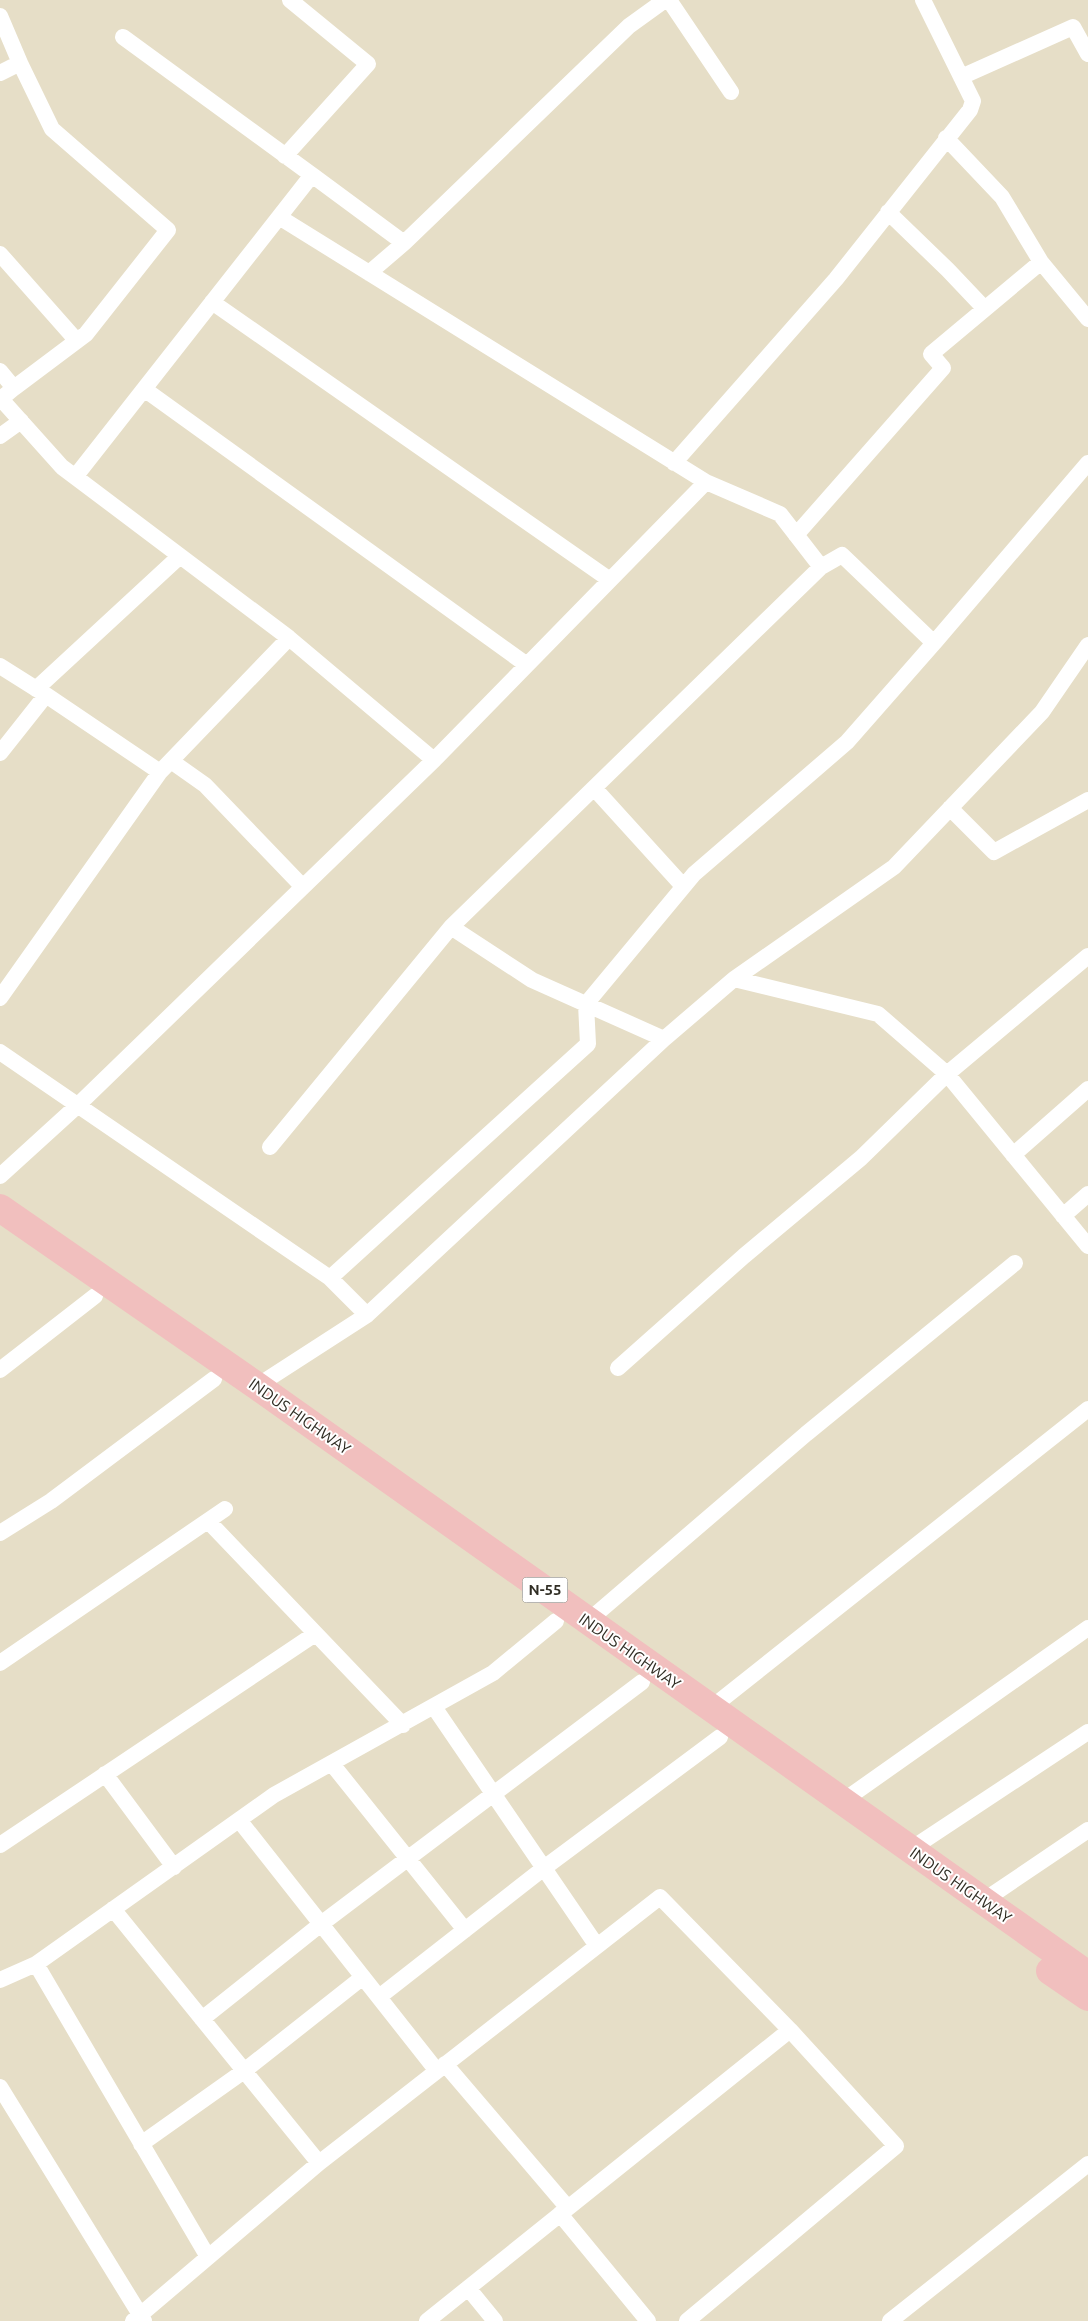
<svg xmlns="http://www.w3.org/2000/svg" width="1088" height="2321" viewBox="0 0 1088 2321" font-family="Ubuntu,sans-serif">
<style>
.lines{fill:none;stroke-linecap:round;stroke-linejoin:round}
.street{stroke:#fff;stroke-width:16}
.highway{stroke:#f1bfbe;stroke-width:28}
.labels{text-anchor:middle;stroke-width:4;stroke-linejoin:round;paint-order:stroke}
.shield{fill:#fff;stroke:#6f6d66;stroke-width:1}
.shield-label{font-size:15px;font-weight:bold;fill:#312e25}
.street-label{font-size:16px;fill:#312e25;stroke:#fff}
</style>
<rect width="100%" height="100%" fill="#e6dec7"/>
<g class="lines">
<path class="street" d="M 669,0 L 731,92
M 0,16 L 20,63 L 0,73
M 961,77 L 1073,27 L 1088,54
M 946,138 L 1002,197 L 1041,262 L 1088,319
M 285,156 L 368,64 L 290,0
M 312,175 L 404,243 L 369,273
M 888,212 L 948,270 L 985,309
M 279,217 L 706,482 L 434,760
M 404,243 L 629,26 L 665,0
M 0,254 L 77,341
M 212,302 L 610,580
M 0,371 L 14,388 L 1,399 L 62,467 L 289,638 L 434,760 L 77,1106 L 0,1176
M 14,388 L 86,334 L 168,230 L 52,129 L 20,63
M 144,389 L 527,665
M 0,436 L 21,421
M 674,463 L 836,279 L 970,110 L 973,101 L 923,0
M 75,477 L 312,175 L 123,37
M 706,482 L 780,514 L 821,567
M 796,535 L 943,368 L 931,354 L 1041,262
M 934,643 L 1088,463
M 0,666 L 46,695 L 0,753
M 36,689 L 180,556
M 171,761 L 205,785 L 303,887
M 160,772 L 289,638
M 594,788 L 683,886
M 950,808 L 994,852 L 1088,800
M 1088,956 L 947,1074 L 1088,1246
M 734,979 L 894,867 L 1042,712 L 1088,645
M 0,998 L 160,772 L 46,695
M 0,1052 L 330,1278 L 367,1315 L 257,1386
M 270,1147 L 451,927 L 532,980 L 664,1039 L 367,1315
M 1013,1155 L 1088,1089
M 1063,1216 L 1088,1194
M 330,1278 L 588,1044 L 586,1004 L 694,874 L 847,742 L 934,643 L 842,555 L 821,567 L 451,927
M 618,1368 L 744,1256 L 861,1158 L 947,1074 L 878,1014 L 734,979 L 664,1039
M 0,1370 L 95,1296
M 208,1521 L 403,1725
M 0,1533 L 51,1501 L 214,1379
M 588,1621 L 806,1434 L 1015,1263
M 0,1663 L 225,1509
M 434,1707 L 597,1946
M 711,1708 L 1088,1409
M 332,1764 L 465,1930
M 105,1774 L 174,1867
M 843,1801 L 1088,1628
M 239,1820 L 437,2071
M 0,1845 L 315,1634
M 911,1849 L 1088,1732
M 983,1901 L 1088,1830
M 113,1909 L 319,2163
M 36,1964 L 208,2257
M 0,1980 L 36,1964 L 274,1795 L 493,1673 L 556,1621
M 379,1997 L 544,1868 L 720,1737
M 202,2019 L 321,1924 L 642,1682
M 445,2064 L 568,2208
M 0,2087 L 144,2321
M 141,2144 L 244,2071 L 363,1977
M 560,2214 L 648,2321
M 468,2288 L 495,2321
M 133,2321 L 319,2163 L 660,1897 L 790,2030 L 427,2321
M 687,2321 L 896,2146 L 790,2030
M 890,2321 L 1088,2164"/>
<path class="highway" d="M 0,1208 L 257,1386 L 1088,1975
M 1050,1971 L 1088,1997"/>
</g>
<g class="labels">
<rect class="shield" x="522.5" y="1577.5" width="45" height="25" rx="4"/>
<g class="shield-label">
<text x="545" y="1595">N-55</text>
</g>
<g class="street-label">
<text transform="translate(300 1416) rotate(35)" y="6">INDUS HIGHWAY</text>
<text transform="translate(630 1651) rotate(35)" y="6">INDUS HIGHWAY</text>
<text transform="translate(961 1885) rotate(35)" y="6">INDUS HIGHWAY</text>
</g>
</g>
</svg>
